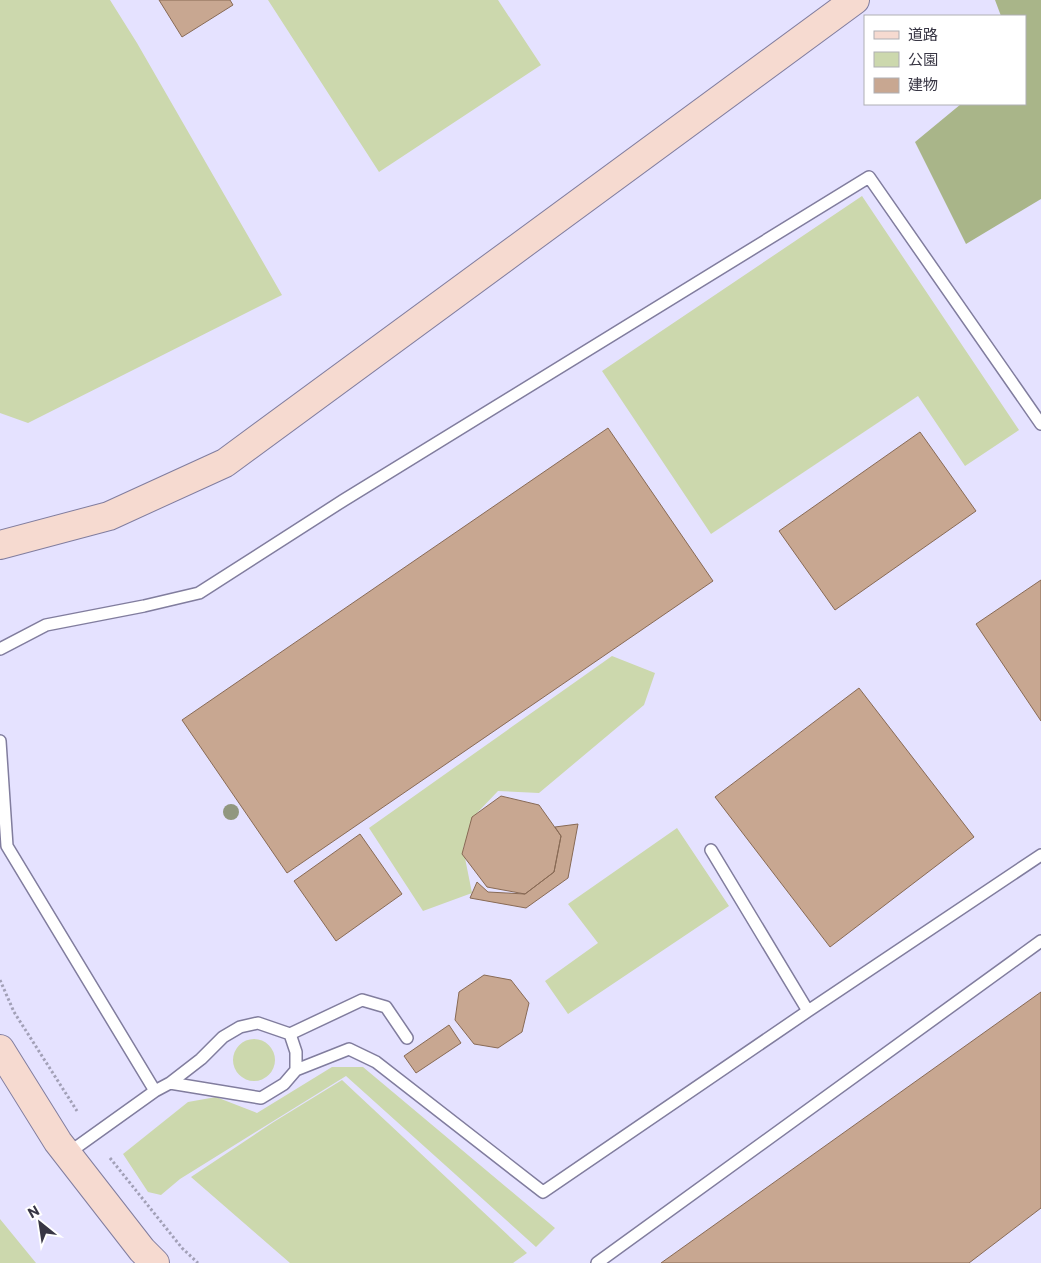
<svg xmlns="http://www.w3.org/2000/svg" width="1041" height="1263" viewBox="0 0 1041 1263" font-family="Commissioner,'Noto Sans JP',sans-serif">
<style>
.green{fill:#ccd8ad}
.forest{fill:#a9b589}
.building{fill:#c8a791;stroke:#886a55}
.lines{fill:none;stroke-linecap:round;stroke-linejoin:round}
.lane-casing{stroke:#817d9e;stroke-width:14}
.secondary-casing{stroke:#817d9e;stroke-width:30}
.path{stroke:#a2a0b7;stroke-width:3;stroke-dasharray:2.5 2.5;stroke-linecap:butt}
.lane{stroke:#fff;stroke-width:11}
.secondary{stroke:#f6dad0;stroke-width:28}
.tree{fill:#91977f}
</style>
<rect width="100%" height="100%" fill="#e5e2ff"/>
<path class="green" d="M 0,0 L 110,0 L 137,43 L 282,295 L 28,423 L 0,413 Z
M 268,0 L 498,0 L 541,65 L 379,172 Z
M 862,196 L 1019,430 L 965,466 L 918,396 L 711,534 L 602,371 Z
M 612,656 L 655,673 L 644,705 L 539,793 L 498,791 L 477,813 L 463,848 L 472,893 L 423,911 L 369,828 Z
M 677,828 L 729,906 L 568,1014 L 545,981 L 598,943 L 568,904 Z
M233 1060a21 21 0 1 1 42 0a21 21 0 1 1-42 0Z
M 332,1067 L 363,1067 L 555,1228 L 536,1247 L 346,1076 L 180,1179 L 161,1195 L 148,1192 L 123,1154 L 188,1102 L 216,1097 L 257,1113 Z
M 342,1080 L 527,1253 L 513,1263 L 290,1263 L 191,1177 L 272,1123 Z
M 0,1219 L 36,1263 L 0,1263 Z"/>
<path class="forest" d="M 995,0 L 1041,0 L 1041,199 L 966,244 L 915,142 L 961,104 L 1025,104 L 1025,16 L 1001,16 Z"/>
<path class="building" d="M 159,0 L 230,0 L 233,5 L 182,37 Z
M 608,428 L 713,581 L 287,873 L 182,720 Z
M 920,432 L 976,511 L 835,610 L 779,531 Z
M 1041,580 L 1041,721 L 976,624 Z
M 859,688 L 974,837 L 830,947 L 715,797 Z
M 501,796 L 539,805 L 561,836 L 554,872 L 525,894 L 487,887 L 462,854 L 472,817 Z
M 578,824 L 568,878 L 526,908 L 470,898 L 477,882 L 488,892 L 525,894 L 554,872 L 561,836 L 555,827 Z
M 360,834 L 402,894 L 336,941 L 294,881 Z
M 484,975 L 511,980 L 529,1003 L 522,1032 L 498,1048 L 474,1044 L 455,1020 L 459,992 Z
M 1041,992 L 1041,1208 L 969,1263 L 661,1263 Z
M 449,1025 L 461,1043 L 416,1073 L 404,1056 Z"/>
<g class="lines">
<defs>
<path id="lane" d="M 0,649 L 46,625 L 144,606 L 199,593 L 344,500 L 869,177 L 1041,424
M 0,741 L 7,846 L 155,1091 L 67,1154
M 711,850 L 808,1011
M 290,1034 L 362,1000 L 386,1007 L 407,1038
M 296,1070 L 349,1049 L 376,1062 L 543,1192 L 808,1011 L 1041,855
M 155,1091 L 170,1083 L 261,1098 L 284,1084 L 296,1070 L 296,1052 L 290,1034 L 258,1023 L 240,1027 L 223,1037 L 201,1059 L 170,1083
M 597,1263 L 1041,941"/>
<path id="secondary" d="M 0,545 L 109,516 L 225,463 L 855,0
M 0,1049 L 58,1142 L 142,1250 L 155,1263"/>
</defs>
<use href="#lane" class="lane-casing"/>
<use href="#secondary" class="secondary-casing"/>
<path class="path" d="M 0,980 L 14,1012 L 77,1111
M 110,1158 L 182,1248 L 198,1263"/>
<use href="#lane" class="lane"/>
<use href="#secondary" class="secondary"/>
</g>
<circle class="tree" cx="231" cy="812" r="8"/>
<rect x="864" y="15" width="162" height="90" fill="#ffffff" stroke="#afafb4"/>
<rect x="874" y="31" width="25" height="8" fill="#f6dad0" stroke="#afafb4"/>
<text x="908" y="40" font-size="15" fill="#383644">道路</text>
<rect x="874" y="52" width="25" height="15" fill="#ccd8ad" stroke="#afafb4"/>
<text x="908" y="65" font-size="15" fill="#383644">公園</text>
<rect x="874" y="78" width="25" height="15" fill="#c8a791" stroke="#afafb4"/>
<text x="908" y="90" font-size="15" fill="#383644">建物</text>
<g transform="translate(40 1223) rotate(330)" stroke="#ffffff" stroke-width="4" paint-order="stroke">
<path d="M0-4L9 19L0 12L-9 19Z" fill="#383644"/>
<text y="-8" font-size="14" font-weight="bold" text-anchor="middle" fill="#383644">N</text>
</g>
</svg>
